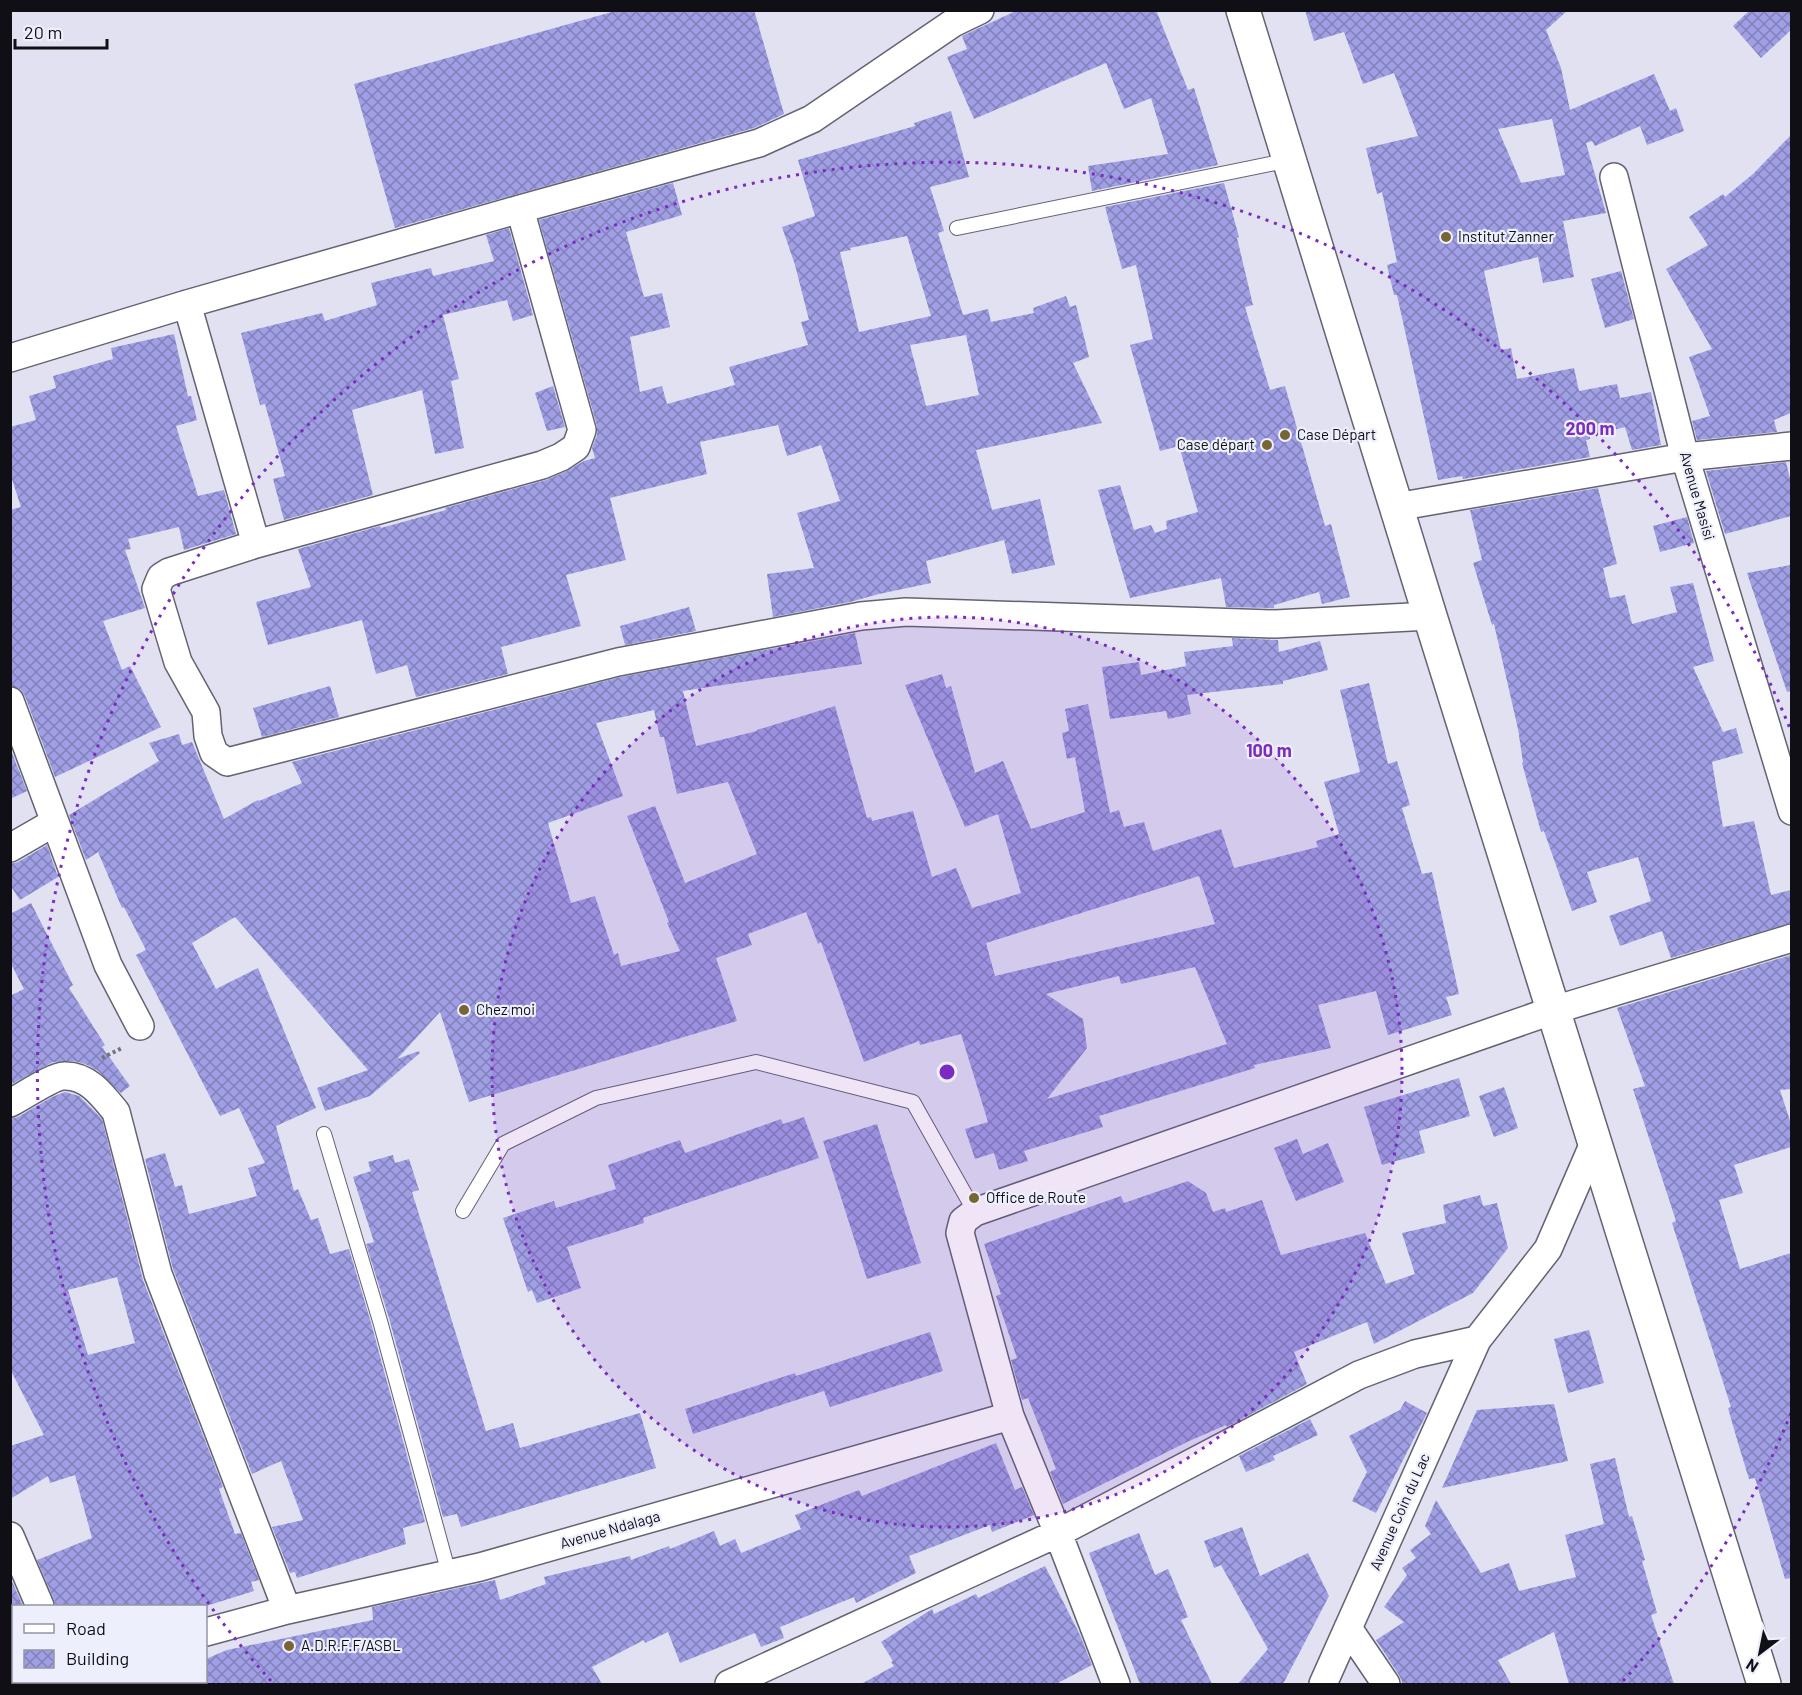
<svg xmlns="http://www.w3.org/2000/svg" width="1802" height="1695" viewBox="0 0 1802 1695" font-family="Barlow,sans-serif">
<style>
.building{fill:url(#building-cross-hatch);fill-rule:evenodd}
.lines{fill:none;stroke-linecap:round;stroke-linejoin:round}
.lane-casing{stroke:#636372;stroke-width:16}
.street-casing{stroke:#636372;stroke-width:30}
.highway-casing{stroke:#636372;stroke-width:36}
.path{stroke:#73737f;stroke-width:4;stroke-dasharray:3 3;stroke-linecap:butt}
.lane{stroke:#fff;stroke-width:14}
.street{stroke:#fff;stroke-width:27}
.highway{stroke:#fff;stroke-width:33}
.ring{fill:none;stroke:#7b2cbf;stroke-width:3;stroke-dasharray:3 6}
.poi-dot{fill:#776533;stroke:#eeeffd;stroke-width:2}
.labels{text-anchor:middle;stroke-width:4.5;stroke-linejoin:round;paint-order:stroke}
.poi-label{font-size:15px;fill:#0f0f15;stroke:#eeeffd;text-anchor:start}
.street-label{font-size:15px;fill:#0f0f15;stroke:#eeeffd}
.centre{fill:#7b2cbf;stroke:#eeeffd;stroke-width:3}
.ring-label{font-size:18px;text-anchor:middle;font-weight:bold;fill:#7b2cbf;stroke:#eeeffd;stroke-width:4.5;stroke-linejoin:round;paint-order:stroke}
</style>
<defs>
<pattern id="building-cross-hatch" width="8" height="8" patternUnits="userSpaceOnUse" patternTransform="scale(1.5)"><rect width="8" height="8" fill="#a09fe5"/><path d="M0 0l8 8M0 8l8-8" fill="none" stroke="#8180b8"/></pattern>
</defs>
<rect width="100%" height="100%" fill="#e1e1f2"/>
<path class="building" d="M 619,10 L 754,10 L 784,114 L 754,128 L 395,228 L 354,84 Z
M 1018,10 L 1156,10 L 1188,90 L 1194,88 L 1218,165 L 1092,191 L 1088,166 L 1168,154 L 1151,98 L 1124,109 L 1106,63 L 974,119 L 947,57 L 967,49 L 962,36 Z
M 1305,10 L 1568,10 L 1546,30 L 1561,68 L 1570,110 L 1654,74 L 1670,111 L 1676,108 L 1684,131 L 1647,145 L 1640,126 L 1595,146 L 1592,141 L 1586,143 L 1606,213 L 1563,221 L 1574,277 L 1543,283 L 1538,257 L 1484,271 L 1501,350 L 1511,348 L 1517,379 L 1574,368 L 1579,391 L 1617,384 L 1620,398 L 1651,392 L 1661,445 L 1632,450 L 1625,427 L 1590,436 L 1590,439 L 1586,440 L 1590,457 L 1463,479 L 1462,476 L 1438,480 L 1397,295 L 1394,295 L 1387,265 L 1397,262 L 1382,192 L 1377,194 L 1366,148 L 1418,136 L 1394,73 L 1363,84 L 1344,32 L 1314,41 ZM 1552,119 L 1565,175 L 1521,183 L 1498,129 Z
M 1750,10 L 1791,10 L 1791,30 L 1761,58 L 1733,26 Z
M 951,111 L 969,177 L 930,187 L 944,231 L 938,233 L 963,315 L 988,309 L 991,322 L 1034,313 L 1033,308 L 1066,296 L 1070,307 L 1076,305 L 1089,357 L 1073,363 L 1102,423 L 976,450 L 992,510 L 1040,499 L 1055,565 L 1012,574 L 1004,540 L 926,561 L 931,583 L 879,594 L 850,602 L 773,617 L 767,574 L 814,568 L 797,513 L 840,501 L 821,445 L 787,456 L 778,425 L 700,442 L 707,474 L 610,498 L 626,560 L 566,575 L 581,626 L 501,647 L 508,674 L 416,697 L 407,665 L 376,674 L 362,620 L 268,645 L 256,602 L 311,587 L 298,549 L 380,526 L 381,528 L 446,510 L 445,508 L 546,480 L 567,471 L 584,461 L 595,458 L 592,448 L 597,435 L 597,426 L 539,220 L 673,183 L 682,215 L 626,232 L 644,297 L 662,293 L 670,327 L 630,337 L 640,392 L 662,386 L 667,404 L 735,385 L 729,367 L 808,345 L 801,322 L 809,320 L 795,265 L 782,227 L 815,216 L 798,160 L 915,126 L 914,123 ZM 907,236 L 931,316 L 859,332 L 840,252 L 851,250 L 850,248 ZM 966,335 L 979,395 L 926,406 L 910,345 Z
M 1791,135 L 1791,413 L 1774,420 L 1777,432 L 1697,440 L 1692,421 L 1710,416 L 1689,357 L 1712,349 L 1666,269 L 1708,245 L 1689,217 L 1723,194 L 1725,197 L 1753,174 Z
M 1224,183 L 1239,237 L 1237,238 L 1253,305 L 1245,307 L 1270,390 L 1285,386 L 1325,526 L 1331,524 L 1350,597 L 1322,604 L 1319,592 L 1274,605 L 1274,608 L 1226,607 L 1221,578 L 1130,598 L 1098,490 L 1120,485 L 1134,530 L 1151,525 L 1155,533 L 1167,529 L 1166,521 L 1198,512 L 1179,446 L 1160,451 L 1130,345 L 1153,339 L 1136,265 L 1122,269 L 1105,207 Z
M 509,228 L 533,315 L 513,321 L 507,300 L 443,315 L 459,379 L 451,381 L 464,448 L 435,454 L 422,390 L 352,410 L 373,495 L 284,520 L 273,479 L 285,476 L 265,404 L 260,405 L 241,333 L 322,313 L 325,321 L 377,305 L 371,283 L 431,268 L 433,276 L 494,261 L 486,235 Z
M 1621,271 L 1634,319 L 1605,328 L 1591,279 Z
M 174,334 L 188,396 L 191,396 L 197,420 L 176,426 L 198,496 L 224,490 L 236,534 L 184,550 L 179,527 L 128,539 L 131,549 L 125,550 L 145,608 L 103,621 L 122,670 L 130,666 L 161,727 L 55,777 L 25,696 L 20,689 L 10,686 L 10,510 L 21,507 L 10,473 L 10,427 L 36,420 L 29,396 L 56,388 L 53,376 L 113,359 L 111,348 Z
M 553,386 L 565,427 L 547,431 L 535,393 Z
M 1786,462 L 1791,483 L 1791,516 L 1725,534 L 1706,471 Z
M 1598,488 L 1617,564 L 1603,568 L 1610,598 L 1625,595 L 1632,624 L 1677,612 L 1670,587 L 1693,583 L 1714,661 L 1693,667 L 1723,732 L 1736,728 L 1743,753 L 1712,762 L 1723,827 L 1754,821 L 1771,895 L 1791,890 L 1791,923 L 1671,958 L 1662,931 L 1620,946 L 1609,916 L 1651,901 L 1638,857 L 1587,872 L 1597,902 L 1572,911 L 1544,831 L 1541,832 L 1522,763 L 1523,762 L 1518,729 L 1494,624 L 1492,625 L 1473,563 L 1482,560 L 1470,510 Z
M 1687,517 L 1694,543 L 1660,552 L 1653,526 Z
M 1791,565 L 1791,691 L 1787,692 L 1747,573 Z
M 689,607 L 696,631 L 625,645 L 620,626 Z
M 855,633 L 862,664 L 683,691 L 696,746 L 757,731 L 757,730 L 835,706 L 867,818 L 871,817 L 872,821 L 913,811 L 932,877 L 956,868 L 972,908 L 1021,893 L 998,814 L 965,827 L 905,685 L 942,674 L 946,688 L 951,686 L 975,773 L 1003,761 L 1031,829 L 1085,812 L 1075,757 L 1067,759 L 1062,733 L 1069,731 L 1065,709 L 1088,704 L 1110,813 L 1119,810 L 1124,827 L 1144,822 L 1153,851 L 1221,829 L 1234,868 L 1318,847 L 1316,841 L 1339,834 L 1324,782 L 1360,772 L 1340,690 L 1369,683 L 1388,764 L 1397,761 L 1410,805 L 1402,808 L 1422,874 L 1432,872 L 1459,994 L 1446,997 L 1452,1015 L 1388,1035 L 1376,991 L 1318,1005 L 1331,1048 L 1254,1065 L 1255,1068 L 1099,1116 L 1103,1127 L 1024,1151 L 1028,1161 L 999,1170 L 994,1153 L 975,1159 L 965,1129 L 988,1122 L 961,1034 L 920,1045 L 919,1041 L 864,1062 L 821,942 L 818,944 L 806,912 L 748,934 L 752,945 L 716,958 L 737,1021 L 469,1102 L 440,1012 L 397,1059 L 419,1051 L 420,1053 L 370,1096 L 325,1111 L 317,1088 L 368,1070 L 235,917 L 192,943 L 216,989 L 258,968 L 316,1108 L 276,1126 L 294,1191 L 298,1189 L 311,1220 L 318,1218 L 330,1254 L 349,1249 L 371,1323 L 425,1522 L 403,1528 L 406,1544 L 297,1578 L 295,1572 L 290,1573 L 272,1527 L 303,1520 L 281,1461 L 252,1474 L 173,1269 L 145,1159 L 165,1153 L 175,1187 L 182,1185 L 189,1214 L 257,1196 L 248,1168 L 265,1163 L 239,1108 L 220,1116 L 136,955 L 146,950 L 124,907 L 122,908 L 98,852 L 86,860 L 69,815 L 159,761 L 149,743 L 179,734 L 182,745 L 192,742 L 224,819 L 258,800 L 259,801 L 302,783 L 292,762 L 621,677 ZM 654,710 L 660,737 L 664,737 L 677,794 L 728,782 L 757,854 L 685,883 L 655,806 L 627,816 L 669,922 L 667,923 L 680,951 L 621,966 L 618,953 L 614,955 L 595,896 L 571,903 L 548,823 L 623,796 L 596,723 ZM 1199,876 L 1215,924 L 995,976 L 986,943 ZM 1195,967 L 1227,1044 L 1047,1099 L 1087,1048 L 1083,1019 L 1046,994 L 1119,976 L 1121,984 Z
M 1232,638 L 1278,640 L 1279,652 L 1320,641 L 1328,670 L 1283,681 L 1283,684 L 1187,695 L 1191,714 L 1168,719 L 1166,711 L 1110,719 L 1102,667 L 1139,662 L 1141,675 L 1186,666 L 1184,652 L 1233,646 Z
M 330,686 L 339,717 L 262,737 L 253,708 Z
M 10,748 L 27,791 L 10,799 Z
M 47,845 L 58,877 L 20,900 L 10,885 L 10,864 L 18,862 Z
M 31,903 L 73,985 L 69,988 L 105,1045 L 102,1047 L 130,1086 L 121,1093 L 97,1070 L 85,1064 L 74,1061 L 53,1062 L 10,1085 L 10,996 L 24,989 L 10,962 L 10,914 Z
M 1791,955 L 1791,1089 L 1780,1090 L 1791,1124 L 1791,1147 L 1734,1165 L 1743,1193 L 1719,1200 L 1740,1269 L 1791,1253 L 1791,1578 L 1785,1579 L 1755,1478 L 1749,1479 L 1738,1443 L 1728,1408 L 1731,1407 L 1672,1223 L 1676,1221 L 1633,1089 L 1645,1086 L 1617,1008 Z
M 1459,1078 L 1470,1116 L 1419,1131 L 1425,1153 L 1382,1165 L 1364,1107 Z
M 1504,1087 L 1518,1128 L 1494,1137 L 1479,1096 Z
M 65,1092 L 79,1096 L 102,1119 L 143,1280 L 223,1487 L 219,1489 L 235,1534 L 241,1533 L 259,1580 L 251,1582 L 254,1591 L 206,1606 L 56,1606 L 54,1600 L 37,1560 L 92,1538 L 75,1475 L 50,1483 L 48,1476 L 10,1499 L 10,1446 L 44,1435 L 10,1369 L 10,1119 L 18,1117 L 52,1097 ZM 117,1277 L 135,1343 L 88,1355 L 68,1290 Z
M 804,1117 L 819,1158 L 643,1218 L 644,1223 L 567,1247 L 581,1288 L 537,1303 L 532,1290 L 528,1292 L 503,1218 L 554,1201 L 556,1208 L 616,1189 L 608,1165 L 680,1140 L 685,1153 L 781,1119 L 783,1124 Z
M 877,1124 L 921,1263 L 867,1279 L 823,1141 Z
M 1297,1139 L 1303,1154 L 1328,1143 L 1344,1182 L 1296,1201 L 1274,1148 Z
M 393,1155 L 395,1163 L 409,1159 L 419,1190 L 412,1192 L 486,1431 L 513,1423 L 520,1448 L 640,1413 L 656,1468 L 461,1527 L 457,1514 L 443,1517 L 389,1318 L 366,1244 L 374,1242 L 353,1177 L 371,1171 L 368,1162 Z
M 1188,1181 L 1206,1193 L 1213,1212 L 1225,1208 L 1226,1212 L 1262,1200 L 1281,1255 L 1365,1233 L 1386,1284 L 1415,1274 L 1402,1233 L 1446,1223 L 1443,1205 L 1480,1195 L 1483,1206 L 1497,1203 L 1508,1248 L 1473,1293 L 1374,1344 L 1367,1322 L 1294,1352 L 1307,1384 L 1227,1427 L 1226,1425 L 1187,1442 L 1063,1504 L 1050,1472 L 1056,1469 L 1028,1398 L 1022,1400 L 1011,1360 L 1017,1358 L 996,1296 L 1001,1294 L 984,1244 L 1121,1196 L 1124,1203 Z
M 1589,1330 L 1604,1383 L 1568,1393 L 1554,1339 Z
M 930,1332 L 943,1371 L 830,1407 L 824,1391 L 693,1434 L 685,1409 L 795,1373 L 796,1376 Z
M 1405,1401 L 1427,1413 L 1376,1513 L 1352,1501 L 1367,1472 L 1349,1436 L 1400,1410 Z
M 1554,1404 L 1568,1461 L 1442,1488 L 1477,1410 Z
M 1310,1419 L 1318,1435 L 1273,1456 L 1275,1460 L 1246,1472 L 1239,1456 Z
M 996,1443 L 1015,1490 L 1022,1487 L 1034,1515 L 992,1532 L 990,1525 L 909,1556 L 916,1573 L 856,1603 L 854,1597 L 780,1627 L 784,1638 L 761,1647 L 755,1633 L 680,1663 L 668,1632 L 645,1643 L 644,1640 L 592,1667 L 602,1684 L 206,1684 L 206,1659 L 227,1650 L 373,1620 L 372,1607 L 495,1580 L 500,1600 L 546,1584 L 544,1577 L 630,1556 L 631,1560 L 669,1546 L 670,1549 L 714,1531 L 720,1546 L 735,1539 L 741,1553 L 801,1529 L 795,1515 L 859,1490 L 862,1496 Z
M 1615,1458 L 1629,1517 L 1632,1516 L 1645,1560 L 1642,1561 L 1657,1613 L 1651,1615 L 1674,1684 L 1569,1684 L 1554,1632 L 1498,1660 L 1511,1684 L 1403,1684 L 1399,1675 L 1376,1640 L 1404,1622 L 1384,1607 L 1407,1575 L 1402,1568 L 1416,1558 L 1410,1550 L 1431,1534 L 1425,1526 L 1436,1500 L 1481,1573 L 1509,1563 L 1519,1591 L 1576,1577 L 1565,1535 L 1604,1524 L 1590,1464 Z
M 1242,1527 L 1260,1576 L 1308,1553 L 1329,1596 L 1283,1684 L 1238,1684 L 1268,1649 L 1221,1565 L 1214,1568 L 1204,1541 Z
M 1139,1533 L 1155,1575 L 1168,1569 L 1188,1617 L 1181,1620 L 1212,1684 L 1140,1684 L 1089,1553 Z
M 1045,1566 L 1080,1635 L 1092,1665 L 1056,1684 L 861,1684 L 894,1666 L 891,1662 L 893,1661 L 881,1642 L 932,1609 L 934,1614 L 976,1594 L 978,1598 Z
M 10,1577 L 23,1606 L 10,1606 Z"/>
<g class="lines">
<defs>
<path id="lane" d="M 957,228 L 1290,160
M 324,1134 L 380,1321 L 449,1574
M 463,1211 L 503,1144 L 596,1098 L 756,1062 L 913,1102 L 975,1212"/>
<path id="street" d="M 1614,177 L 1685,457 L 1792,811
M 520,209 L 582,430 L 576,447 L 561,457 L 542,465 L 256,544 L 169,572 L 161,577 L 156,589 L 178,662 L 206,712 L 208,736 L 214,753 L 227,762 L 618,662 L 861,616 L 906,612 L 1275,624 L 1430,616
M 187,304 L 256,544
M 10,358 L 187,304 L 520,209 L 759,143 L 812,119 L 953,23 L 980,10
M 1396,507 L 1685,457 L 1792,446
M 10,701 L 108,965 L 140,1026
M 10,848 L 55,822
M 10,1103 C 22,1097 53,1076 64,1076 C 88,1075 103,1096 116,1112 L 158,1274 L 287,1610
M 10,1536 L 40,1606
M 1348,1628 L 1386,1684
M 206,1632 L 287,1610 L 480,1567 L 1010,1416
M 98,1682 L 100,1684
M 10,1684 L 19,1682
M 729,1684 L 1058,1533 L 1359,1375 L 1415,1354 L 1477,1340
M 1116,1684 L 1058,1533 L 1010,1416 L 960,1233 L 963,1221 L 975,1212 L 1554,1010 L 1792,938
M 1323,1684 L 1477,1340 L 1548,1249 L 1594,1143"/>
<path id="highway" d="M 1243,10 L 1430,616 L 1764,1684"/>
</defs>
<use href="#lane" class="lane-casing"/>
<use href="#street" class="street-casing"/>
<use href="#highway" class="highway-casing"/>
<path class="path" d="M 102,1058 L 122,1048"/>
<use href="#lane" class="lane"/>
<use href="#street" class="street"/>
<use href="#highway" class="highway"/>
</g>
<circle cx="947" cy="1072" r="455" fill="#7b2cbf" fill-opacity=".12"/>
<g class="ring">
<circle cx="947" cy="1072" r="455"/>
<path d="M1791 1413A910 910 0 0 1 1623 1681M271 1681A910 910 0 1 1 1791 731"/>
</g>
<g class="poi-dot">
<circle cx="1446" cy="237" r="6"/>
<circle cx="1285" cy="435" r="6"/>
<circle cx="1267" cy="445" r="6"/>
<circle cx="464" cy="1010" r="6"/>
<circle cx="974" cy="1198" r="6"/>
<circle cx="289" cy="1646" r="6"/>
</g>
<g class="labels">
<g class="poi-label">
<text x="1458" y="242">Institut Zanner</text>
<text x="1297" y="440">Case Départ</text>
<text x="1255" y="450" text-anchor="end">Case départ</text>
<text x="476" y="1015">Chez moi</text>
<text x="986" y="1203">Office de Route</text>
<text x="301" y="1651">A.D.R.F.F/ASBL</text>
</g>
<g class="street-label">
<text transform="translate(1697 496) rotate(74)" y="5">Avenue Masisi</text>
<text transform="translate(1400 1512) rotate(-66)" y="5">Avenue Coin du Lac</text>
<text transform="translate(610 1530) rotate(-16)" y="5">Avenue Ndalaga</text>
</g>
</g>
<circle cx="947" cy="1072" r="9" class="centre"/>
<g class="ring-label">
<text x="1590" y="435">200 m</text>
<text x="1269" y="757">100 m</text>
</g>
<rect width="1802" height="1695" fill="none" stroke="#0f0f15" stroke-width="24"/>
<rect x="12" y="1605" width="195" height="78" fill="#eeeffd" stroke="#9595a0" stroke-width="1.5"/>
<rect x="24" y="1624" width="30" height="9" fill="#ffffff" stroke="#9595a0" stroke-width="1.5"/>
<text x="66" y="1635" font-size="18" fill="#0f0f15">Road</text>
<rect x="24" y="1650" width="30" height="18" fill="url(#building-cross-hatch)" stroke="#9595a0" stroke-width="1.5"/>
<text x="66" y="1665" font-size="18" fill="#0f0f15">Building</text>
<g transform="translate(1760 1653) rotate(212)" stroke="#eeeffd" stroke-width="4.5" paint-order="stroke">
<path d="M0-4.5L10 22L0 15L-10 22Z" fill="#0f0f15"/>
<text y="-9" font-size="16" font-weight="bold" text-anchor="middle" fill="#0f0f15">N</text>
</g>
<path d="M15 39v9h92v-9" fill="none" stroke="#0f0f15" stroke-width="3"/>
<text x="24" y="39" font-size="18" fill="#0f0f15" stroke="#eeeffd" stroke-width="4.5" paint-order="stroke">20 m</text>
</svg>
